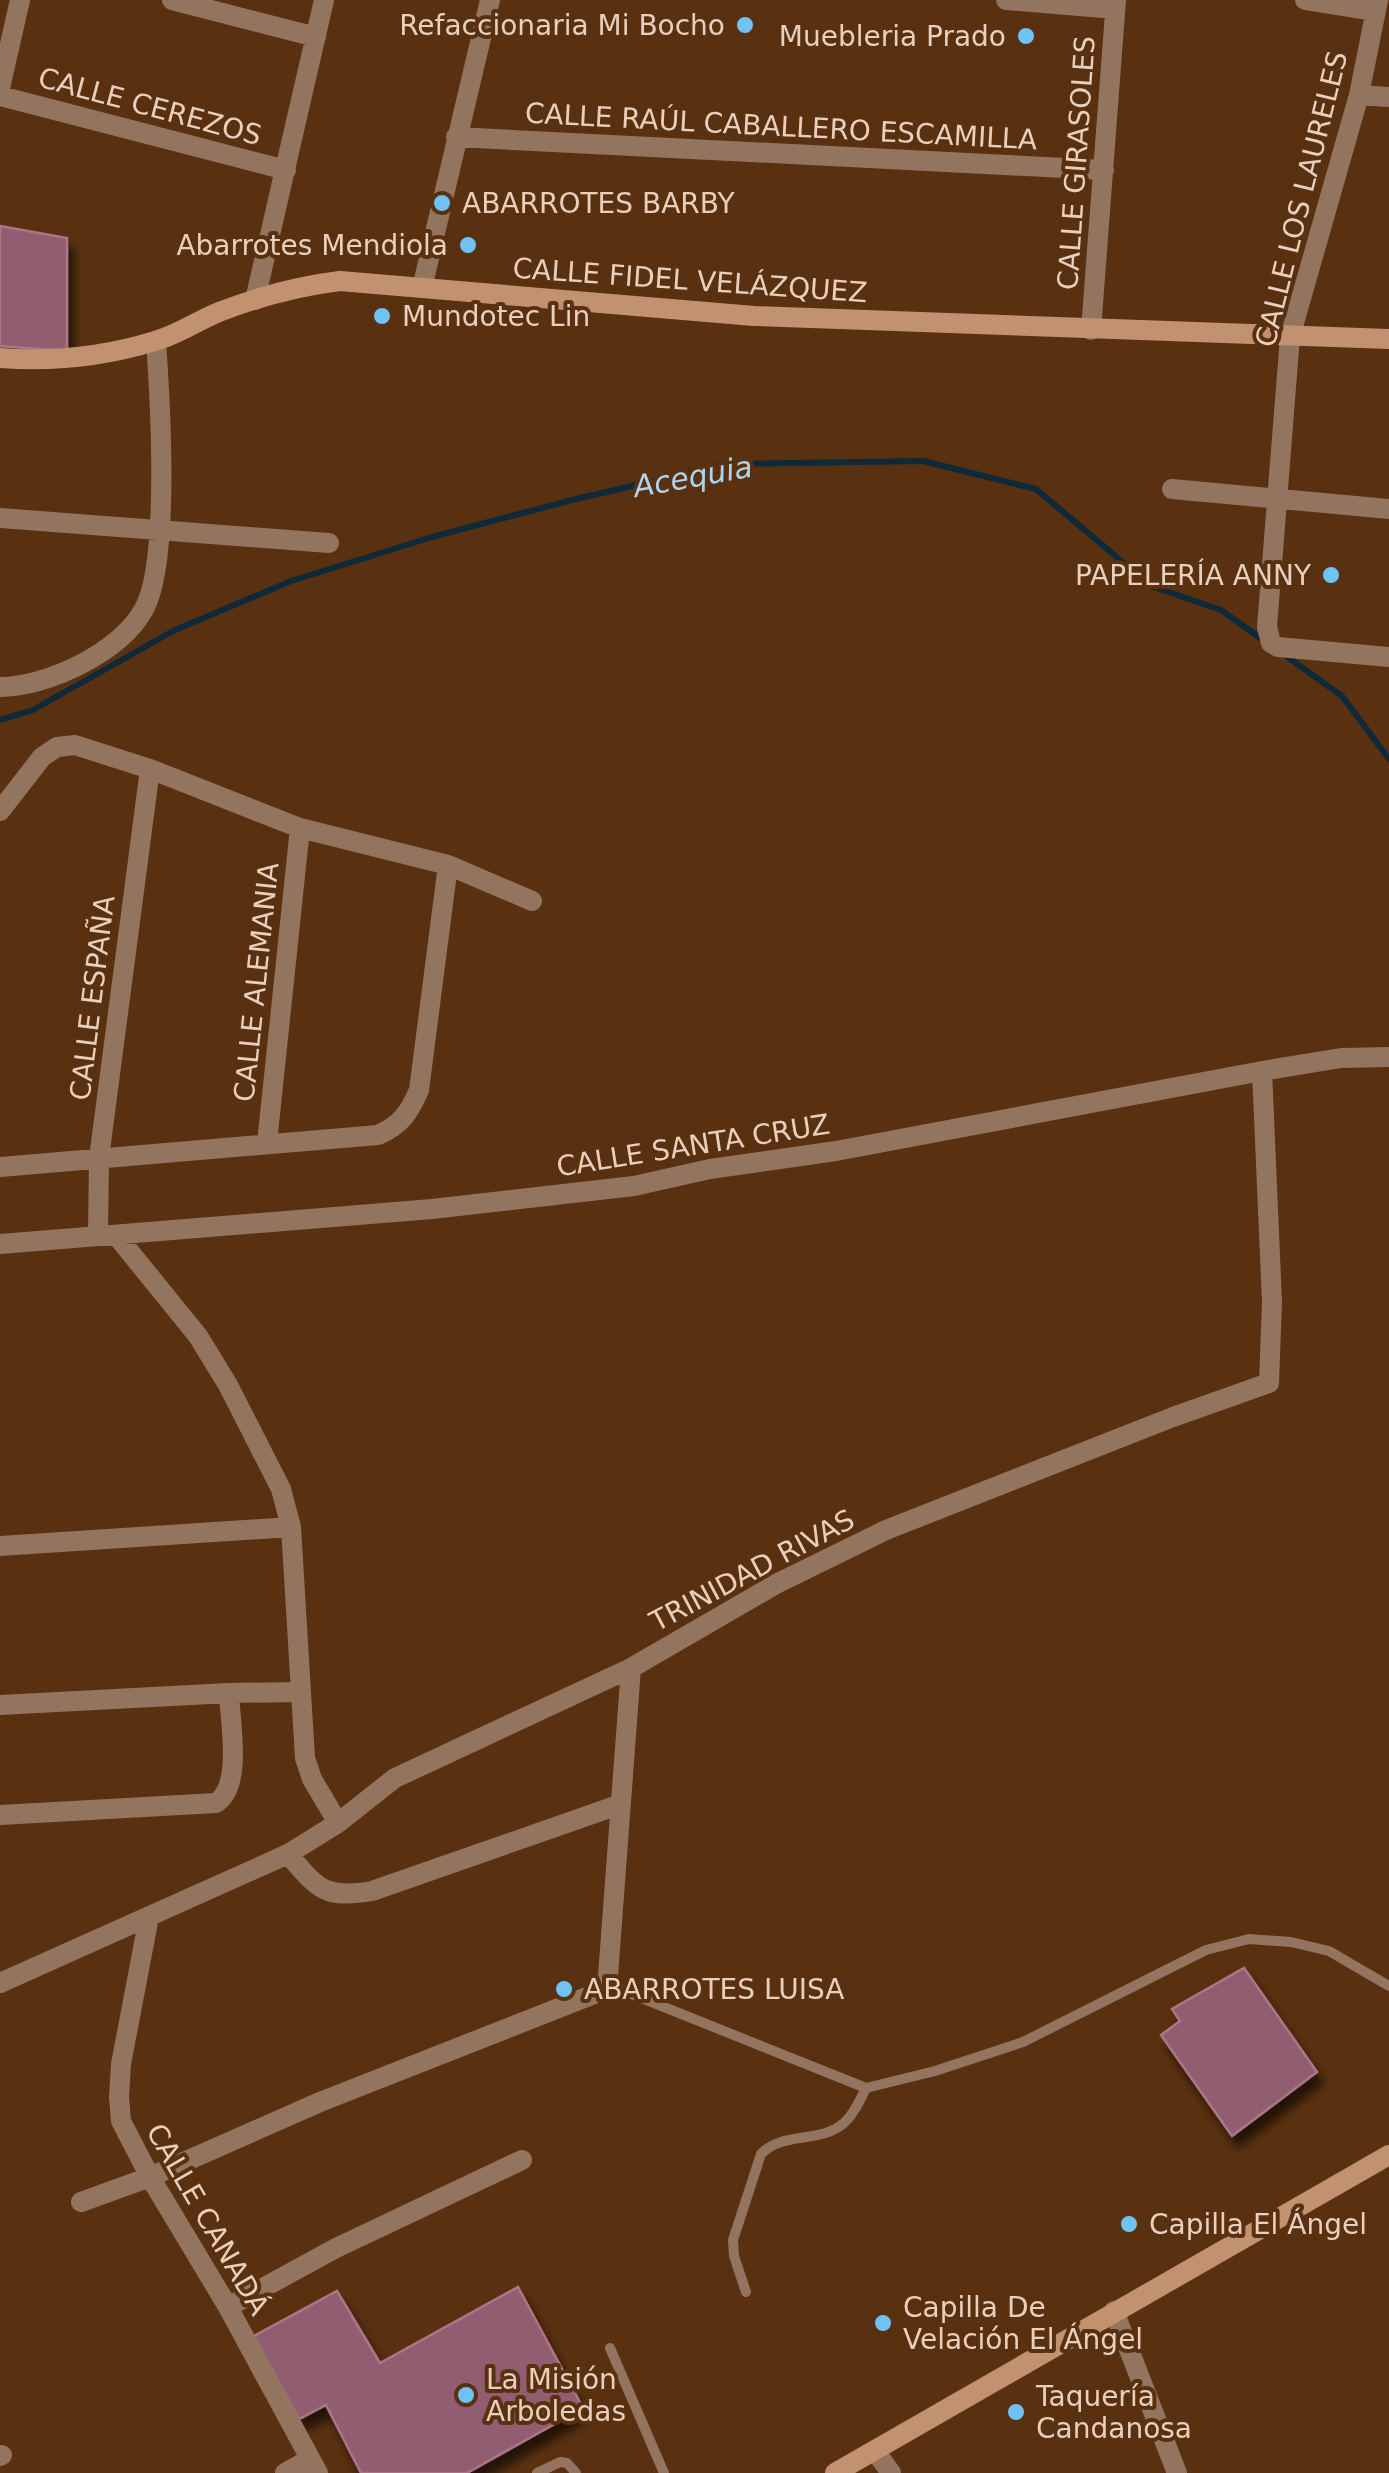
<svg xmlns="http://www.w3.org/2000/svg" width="1389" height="2473" viewBox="0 0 1389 2473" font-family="'DejaVu Sans',sans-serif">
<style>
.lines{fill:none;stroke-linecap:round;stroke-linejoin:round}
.stream{stroke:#0e2939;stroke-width:6}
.building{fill:#915d70;stroke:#ac7588;stroke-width:2.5;filter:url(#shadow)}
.lane{stroke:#92745f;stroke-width:10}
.street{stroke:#92745f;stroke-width:20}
.secondary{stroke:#c29270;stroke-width:20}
.poi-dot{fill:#6fc2f4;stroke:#593110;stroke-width:4}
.labels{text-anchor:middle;stroke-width:8;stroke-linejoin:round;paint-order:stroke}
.poi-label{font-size:28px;fill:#e8cfbe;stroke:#593110;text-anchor:start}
.street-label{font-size:28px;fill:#e8cfbe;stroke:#593110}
.water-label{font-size:30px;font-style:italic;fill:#add5ef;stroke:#593110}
</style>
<defs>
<filter id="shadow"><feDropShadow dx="6" dy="11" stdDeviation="5" flood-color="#0009"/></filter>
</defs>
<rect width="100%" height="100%" fill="#593110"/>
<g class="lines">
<path class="stream" d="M 1286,656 L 1342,696 L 1389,759
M 0,720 L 33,710 L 173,631 L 291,581 L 432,537 L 576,499 L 727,464 L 923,461 L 1036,489 L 1151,586 L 1221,610 L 1263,640"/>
</g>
<path class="building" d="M 0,226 L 67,238 L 67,351 L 0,346 Z
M 1244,1968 L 1317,2072 L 1232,2136 L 1161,2035 L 1180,2021 L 1172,2009 Z
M 518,2287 L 583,2408 L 467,2473 L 361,2473 L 326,2405 L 299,2419 L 254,2336 L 337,2291 L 380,2363 Z"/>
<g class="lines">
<path class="lane" d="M 608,1989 L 619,1989 L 866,2088 L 935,2071 L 1023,2042 L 1206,1950 L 1249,1939 L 1291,1942 L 1329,1951 L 1389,1986
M 746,2292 L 734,2256 L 733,2240 L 761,2154 C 783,2131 820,2144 844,2123 C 854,2114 860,2100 866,2088
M 610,2348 L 664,2473
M 537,2473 L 560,2462 L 567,2463 L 576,2473"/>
<path class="street" d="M 172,0 L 316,37
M 1006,0 L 1115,9
M 1305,0 L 1373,11
M 1378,0 L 1359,95 L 1290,337 L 1267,627 L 1271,643 L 1278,647 L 1389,657
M 0,88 L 20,0
M 1359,95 L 1389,97
M 0,96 L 286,170
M 456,137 L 1104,170
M 422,288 L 490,0
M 255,300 L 324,0
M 1091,330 L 1116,0
M 1172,489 L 1389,509
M 0,518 L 329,543
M 0,687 C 47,687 121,652 144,609 C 170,562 160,398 156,341
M 0,811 L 42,757 L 57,747 L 75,745 L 150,769 L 300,828 L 448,865 L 532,901
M 267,1143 L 300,828
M 0,1167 L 378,1135 C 401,1125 409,1113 419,1090 L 448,865
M 98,1235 L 99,1158 L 150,769
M 116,1235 L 198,1336 L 228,1385 L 281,1489 L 291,1527 L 305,1758 L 312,1779 L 338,1823
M 0,1244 L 432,1209 L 634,1186 L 710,1169 L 836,1151 L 1262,1071 L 1341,1058 L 1389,1057
M 0,1546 L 291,1527
M 0,1705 L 229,1693 L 300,1692
M 0,1815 L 216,1803 C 243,1786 230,1722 229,1693
M 288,1854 C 318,1889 324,1899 372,1891 L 621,1804
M 149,1917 L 121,2064 L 119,2097 L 121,2121 L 150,2177 L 228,2307 L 318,2473
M 0,1983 L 288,1854 L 338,1823 L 395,1778 L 631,1668 L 776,1584 L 886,1530 L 1173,1417 L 1269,1383 L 1272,1302 L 1262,1071
M 81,2202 L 150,2177 L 320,2102 L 607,1989 L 631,1668
M 228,2307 L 336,2248 L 522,2160
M 1114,2311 L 1177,2473
M 875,2451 L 891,2473
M 0,2456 L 2,2455
M 285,2473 L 310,2459"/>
<path class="secondary" d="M 0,358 C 51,362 106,356 155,341 C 177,335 197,321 219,312 C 258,297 298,286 340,281 L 754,316 L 1389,339
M 835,2473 L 1389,2155"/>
</g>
<g class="poi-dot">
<circle cx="745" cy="25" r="10"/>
<circle cx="1026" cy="36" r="10"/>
<circle cx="442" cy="203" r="10"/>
<circle cx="468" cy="245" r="10"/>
<circle cx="382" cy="316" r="10"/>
<circle cx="1331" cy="575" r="10"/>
<circle cx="564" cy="1989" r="10"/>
<circle cx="1129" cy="2224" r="10"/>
<circle cx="883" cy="2323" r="10"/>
<circle cx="466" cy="2395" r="10"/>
<circle cx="1016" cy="2412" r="10"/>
</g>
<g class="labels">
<g class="poi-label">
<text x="725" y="35" text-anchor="end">Refaccionaria Mi Bocho</text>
<text x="1006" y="46" text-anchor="end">Muebleria Prado</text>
<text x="462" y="213">ABARROTES BARBY</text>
<text x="448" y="255" text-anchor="end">Abarrotes Mendiola</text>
<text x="402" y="326">Mundotec Lin</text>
<text x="1311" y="585" text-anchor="end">PAPELERÍA ANNY</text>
<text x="584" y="1999">ABARROTES LUISA</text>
<text x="1149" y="2234">Capilla El Ángel</text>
<text x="903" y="2317">Capilla De<tspan x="903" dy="32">Velación El Ángel</tspan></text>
<text x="486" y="2389">La Misión<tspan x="486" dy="32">Arboledas</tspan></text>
<text x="1036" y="2406">Taquería<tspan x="1036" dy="32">Candanosa</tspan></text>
</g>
<g class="street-label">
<text transform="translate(150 106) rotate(15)" y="10">CALLE CEREZOS</text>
<text transform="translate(781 126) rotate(3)" y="10">CALLE RAÚL CABALLERO ESCAMILLA</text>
<text transform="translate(1076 163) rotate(-86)" y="10">CALLE GIRASOLES</text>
<text transform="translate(1301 199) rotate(-76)" y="10">CALLE LOS LAURELES</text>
<text transform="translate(690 280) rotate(4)" y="10">CALLE FIDEL VELÁZQUEZ</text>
<text transform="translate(256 982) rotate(-84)" y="10">CALLE ALEMANIA</text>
<text transform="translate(92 998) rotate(-83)" y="10">CALLE ESPAÑA</text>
<text transform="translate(693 1145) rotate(-9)" y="10">CALLE SANTA CRUZ</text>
<text transform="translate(752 1570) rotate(-28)" y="10">TRINIDAD RIVAS</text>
<text transform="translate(208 2219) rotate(60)" y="10">CALLE CANADÁ</text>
</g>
<g class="water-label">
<text transform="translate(693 477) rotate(-10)" y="10">Acequia</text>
</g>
</g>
</svg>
